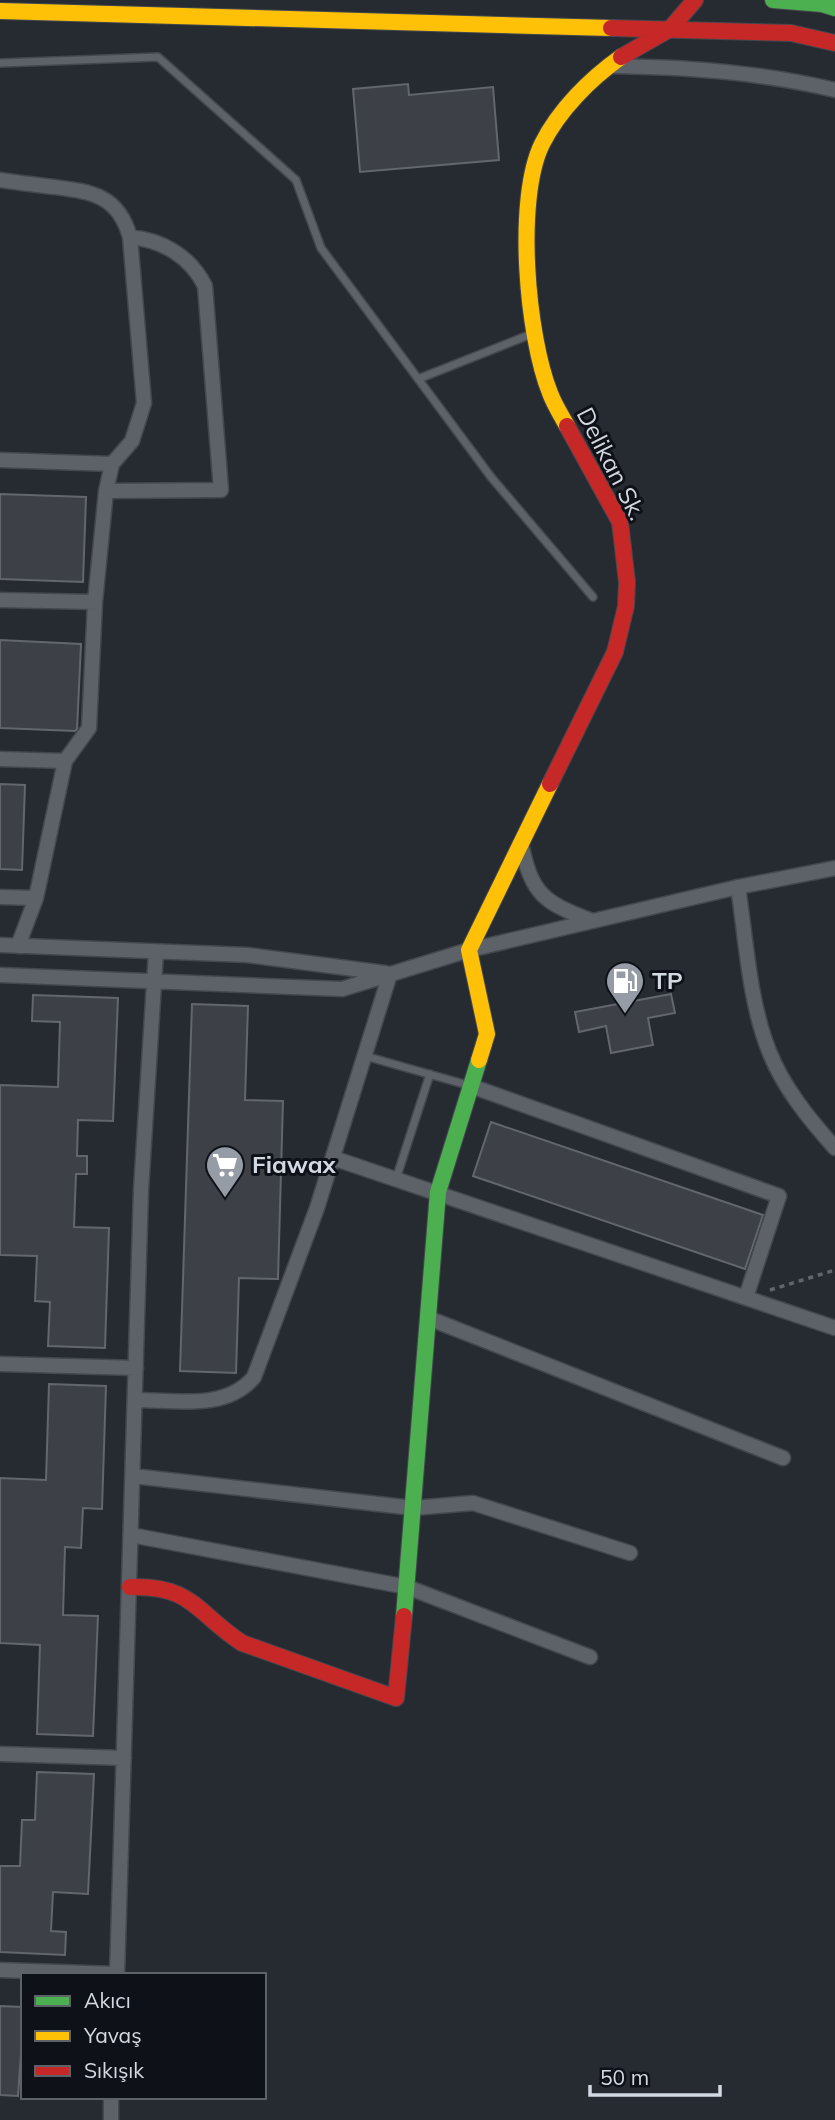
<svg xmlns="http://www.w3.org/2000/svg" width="835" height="2120" viewBox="0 0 835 2120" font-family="Mulish,sans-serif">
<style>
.building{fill:#3d4147;stroke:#62676d;stroke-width:2}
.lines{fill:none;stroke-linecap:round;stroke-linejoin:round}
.lane-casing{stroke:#43474e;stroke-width:10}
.street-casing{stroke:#43474e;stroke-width:17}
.fast-casing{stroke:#43474e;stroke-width:18}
.slow-casing{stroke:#43474e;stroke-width:18}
.jam-casing{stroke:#43474e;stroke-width:18}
.path{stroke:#62666c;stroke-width:3.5;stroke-dasharray:5 5;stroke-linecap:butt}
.lane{stroke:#5d6268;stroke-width:7}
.street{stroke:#5d6268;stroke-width:14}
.fast{stroke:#4caf50;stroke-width:16}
.slow{stroke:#ffc107;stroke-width:16}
.jam{stroke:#c62828;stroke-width:16}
.labels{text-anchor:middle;stroke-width:6;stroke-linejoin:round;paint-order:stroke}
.street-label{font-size:24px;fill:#d3d9e3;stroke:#0e1218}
.poi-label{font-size:24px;font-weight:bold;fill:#d3d9e3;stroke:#0e1218;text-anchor:start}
</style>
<rect width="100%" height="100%" fill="#262b32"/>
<path class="building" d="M 408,84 L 409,95 L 493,87 L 499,160 L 360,172 L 353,89 Z
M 0,494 L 86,497 L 83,582 L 0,579 Z
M 0,640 L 81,644 L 77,729 L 75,731 L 0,728 Z
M 0,784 L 25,785 L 22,870 L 0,869 Z
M 671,994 L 675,1013 L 648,1018 L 653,1045 L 611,1053 L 606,1026 L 579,1032 L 575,1012 Z
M 33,995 L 118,998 L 113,1121 L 78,1120 L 77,1156 L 87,1156 L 87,1174 L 76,1174 L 74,1227 L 109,1228 L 105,1348 L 48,1346 L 50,1302 L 35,1301 L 37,1256 L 0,1255 L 0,1085 L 58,1087 L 60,1022 L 32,1021 Z
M 192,1004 L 248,1006 L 245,1100 L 283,1101 L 278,1279 L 239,1278 L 236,1373 L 180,1371 Z
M 491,1122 L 763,1215 L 745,1269 L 473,1176 Z
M 49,1384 L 106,1386 L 102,1509 L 83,1508 L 81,1548 L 65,1547 L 63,1615 L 98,1616 L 93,1736 L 37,1734 L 40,1645 L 0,1643 L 0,1478 L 46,1480 Z
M 37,1772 L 94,1774 L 88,1894 L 53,1892 L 51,1931 L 66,1932 L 65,1955 L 0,1952 L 0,1866 L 20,1866 L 22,1820 L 35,1820 Z
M 0,2006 L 23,2007 L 23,2054 L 21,2054 L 18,2096 L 0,2095 Z"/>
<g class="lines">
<defs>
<path id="lane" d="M 1,63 L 158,57 L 296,180 L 321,248 L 491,477 L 593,597
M 418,379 L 534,333
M 365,1056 L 471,1086
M 396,1179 L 430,1074"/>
<path id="street" d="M 608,66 C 685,67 760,72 835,90
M 0,180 C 18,183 36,185 54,187 C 92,192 118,195 130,237 L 144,403 L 132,441 L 112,464 L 106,491 L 95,602 L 89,728 L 65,761 L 36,898
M 0,460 L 112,464
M 106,491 L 221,490 L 205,286 C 190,256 162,240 130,237
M 0,600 L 95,602
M 0,759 L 65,761
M 521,843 C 532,896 544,902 592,921
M 738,887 C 746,939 749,1001 769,1051 C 783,1087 809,1119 835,1148
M 0,897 L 36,898 L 18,946
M 0,945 L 247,955 L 385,973
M 0,975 L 342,989 L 469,950 L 738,887 L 835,868
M 471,1086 L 779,1196 L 746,1297
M 333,1158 L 835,1328
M 428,1318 L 783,1458
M 0,1364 L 136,1368
M 135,1400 C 175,1400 226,1411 254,1377 L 317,1208 L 390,974
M 133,1476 L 413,1508 L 473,1503 L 630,1553
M 131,1535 L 407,1587 L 590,1657
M 0,1754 L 124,1758
M 0,1970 L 117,1974
M 117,1975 L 141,1190 L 156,952
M 111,2120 L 111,2097"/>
<path id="fast" d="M 773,0 L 822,4 L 835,8
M 404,1616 L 438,1192 L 479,1060"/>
<path id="slow" d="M 0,11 L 611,28
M 567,426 C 561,415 554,404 550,393 C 527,336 515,199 542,144 C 559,110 590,79 621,57
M 479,1060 L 487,1034 L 469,950 L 550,784"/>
<path id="jam" d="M 611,28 L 791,33 L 835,43
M 621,57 L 670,29 L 695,0
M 550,784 L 615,652 L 626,606 L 627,582 L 620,522 L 567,426
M 130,1587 C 193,1585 196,1613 242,1643 L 396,1698 L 404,1616"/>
</defs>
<use href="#lane" class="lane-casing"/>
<use href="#street" class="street-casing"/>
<use href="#fast" class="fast-casing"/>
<use href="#slow" class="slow-casing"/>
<use href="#jam" class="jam-casing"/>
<path class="path" d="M 770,1290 L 835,1270"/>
<use href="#lane" class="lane"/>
<use href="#street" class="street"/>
<use href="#fast" class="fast"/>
<use href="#slow" class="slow"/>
<use href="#jam" class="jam"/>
</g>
<defs>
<symbol id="fuel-pin" viewBox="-11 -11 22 30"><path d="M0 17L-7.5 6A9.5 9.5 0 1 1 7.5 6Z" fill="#969ca5" stroke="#0e1218"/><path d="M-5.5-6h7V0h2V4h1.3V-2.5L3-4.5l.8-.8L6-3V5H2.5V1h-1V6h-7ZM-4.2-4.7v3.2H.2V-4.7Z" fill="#fff"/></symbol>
<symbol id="supermarket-pin" viewBox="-11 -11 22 30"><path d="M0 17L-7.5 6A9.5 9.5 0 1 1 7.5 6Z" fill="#969ca5" stroke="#0e1218"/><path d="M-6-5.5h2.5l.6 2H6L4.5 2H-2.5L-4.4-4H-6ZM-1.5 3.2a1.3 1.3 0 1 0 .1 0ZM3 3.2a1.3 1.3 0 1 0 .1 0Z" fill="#fff"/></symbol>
</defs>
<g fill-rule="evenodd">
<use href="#fuel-pin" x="603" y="959" width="44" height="60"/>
<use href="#supermarket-pin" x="203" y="1143" width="44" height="60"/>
</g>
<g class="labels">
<g class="street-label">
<text transform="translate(611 464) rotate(63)" y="8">Delikan Sk.</text>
</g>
<g class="poi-label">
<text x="652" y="989">TP</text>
<text x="252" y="1173">Fiawax</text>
</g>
</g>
<rect x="21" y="1973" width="245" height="126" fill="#0e1218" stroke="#5d6269" stroke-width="2"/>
<rect x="35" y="1996" width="35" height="10" fill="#4caf50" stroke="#5d6269" stroke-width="2"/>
<text x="84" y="2008" font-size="21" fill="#d3d9e3">Akıcı</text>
<rect x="35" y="2031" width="35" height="10" fill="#ffc107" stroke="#5d6269" stroke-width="2"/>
<text x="84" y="2043" font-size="21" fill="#d3d9e3">Yavaş</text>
<rect x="35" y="2066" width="35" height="10" fill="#c62828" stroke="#5d6269" stroke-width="2"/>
<text x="84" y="2078" font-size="21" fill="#d3d9e3">Sıkışık</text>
<path d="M590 2085v10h130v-10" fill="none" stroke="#d3d9e3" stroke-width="3.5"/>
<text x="600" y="2085" font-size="21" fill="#d3d9e3" stroke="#0e1218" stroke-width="5" paint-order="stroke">50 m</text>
</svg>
